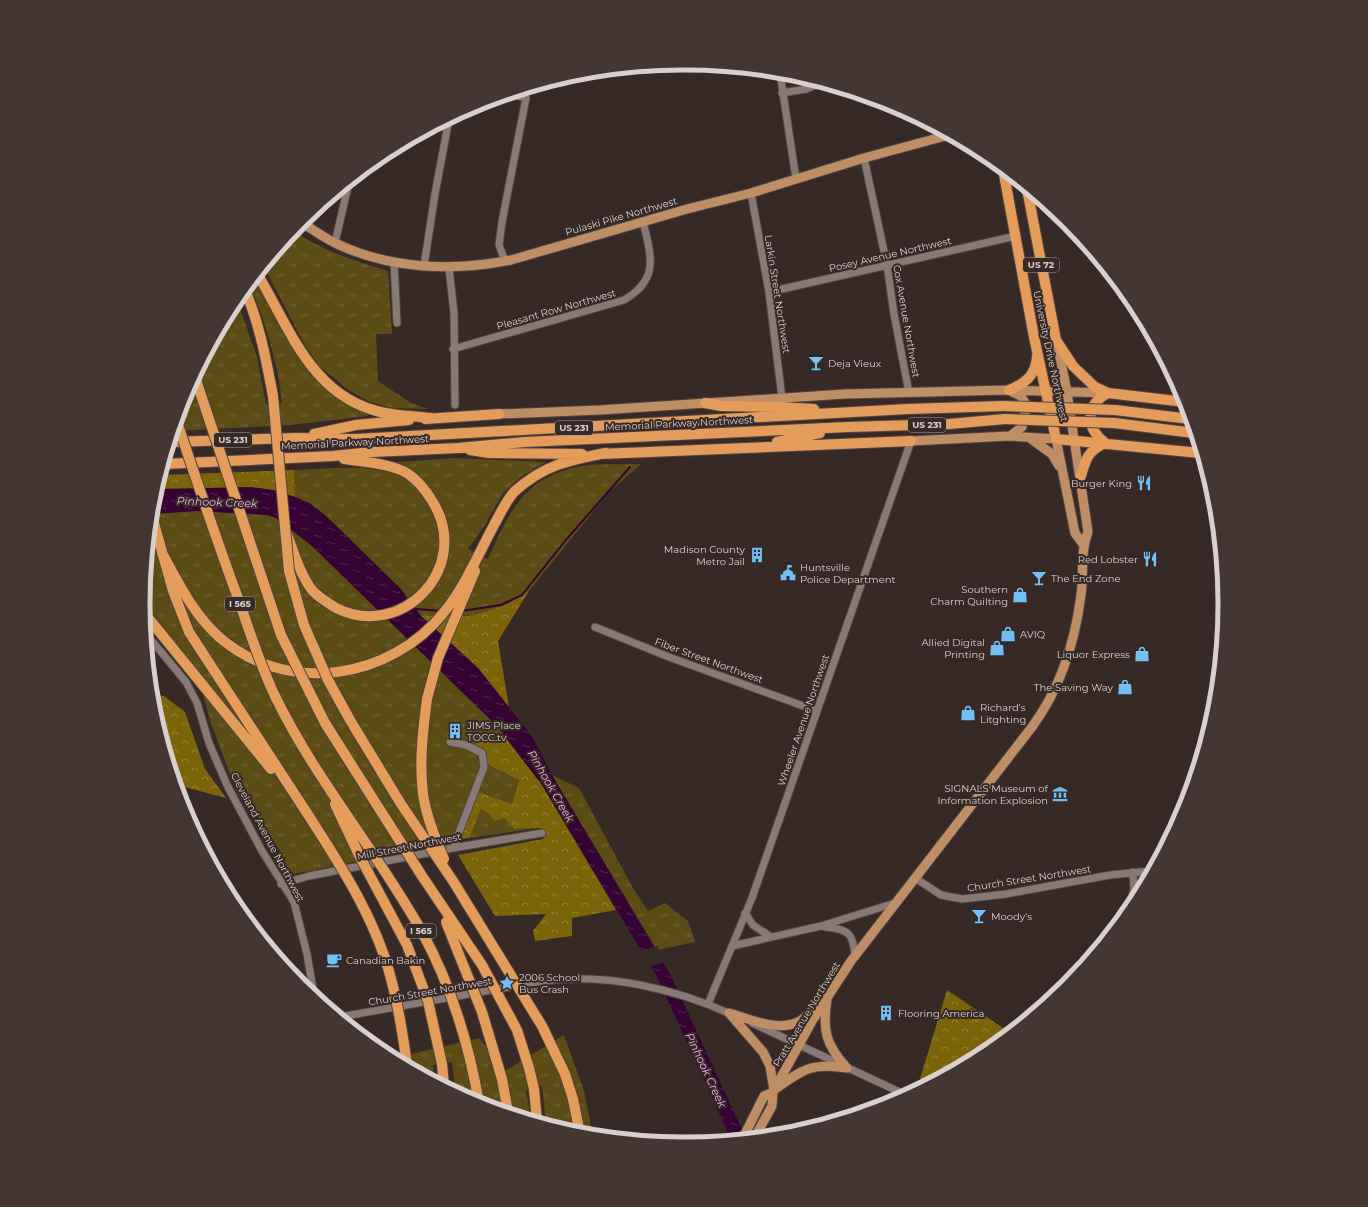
<svg xmlns="http://www.w3.org/2000/svg" width="1368" height="1207" viewBox="0 0 1368 1207" font-family="Montserrat,sans-serif">
<style>
.grass{fill:url(#grass-tufts)}
.forest{fill:url(#forest-crowns)}
.water{fill:url(#water-ripples)}
.pier{fill:#372926}
.lines{fill:none;stroke-linecap:round;stroke-linejoin:round}
.stream{stroke:#360233;stroke-width:2}
.minor-casing{stroke:#524644;stroke-width:9}
.major-casing{stroke:#524644;stroke-width:11}
.highway-casing{stroke:#524644;stroke-width:12}
.minor{stroke:#897975;stroke-width:7}
.major{stroke:#c08e65;stroke-width:9}
.highway{stroke:#e49c5a;stroke-width:10}
.highway-bridge-casing{stroke:#524644;stroke-width:12;stroke-linecap:butt}
.highway-bridge{stroke:#e49c5a;stroke-width:10}
.labels{text-anchor:middle;stroke-width:4;stroke-linejoin:round;paint-order:stroke}
.shield{fill:#372926;stroke:#a89e9c;stroke-width:1}
.shield-label{font-size:9px;font-weight:bold;fill:#d9d0ce}
.street-label{font-size:10px;fill:#d9d0ce;stroke:#372926}
.poi-label{font-size:10px;fill:#d9d0ce;stroke:#372926;text-anchor:start}
.water-label{font-size:11px;font-style:italic;fill:#f9a8f0;stroke:#372926}
.rim{fill:none;stroke:#d9d0ce;stroke-width:5}
</style>
<defs>
<pattern id="grass-tufts" width="24" height="20" patternUnits="userSpaceOnUse"><rect width="24" height="20" fill="#5b4b14"/><path d="M3 7l-1-3M5 7V3M7 7l1-3M15 17l-1-3M17 17v-4M19 17l1-3" fill="none" stroke="#726435"/></pattern>
<pattern id="forest-crowns" width="20" height="18" patternUnits="userSpaceOnUse"><rect width="20" height="18" fill="#7b6409"/><path d="M2 6a3 3 0 1 1 6 0M12 15a3 3 0 1 1 6 0" fill="none" stroke="#938037"/></pattern>
<pattern id="water-ripples" width="26" height="14" patternUnits="userSpaceOnUse"><rect width="26" height="14" fill="#360233"/><path d="M2 4q2-2 4 0t4 0M15 11q2-2 4 0t4 0" fill="none" stroke="#52264f"/></pattern>
</defs>
<rect width="100%" height="100%" fill="#372926"/>
<path class="grass" d="M 294,231 C 323,251 355,261 388,271 L 392,334 L 376,334 L 378,381 L 411,403 L 428,409 L 392,408 L 370,402 L 350,391 L 318,365 L 303,342 L 264,267 Z
M 255,279 L 333,394 L 353,407 L 367,411 L 368,416 L 290,425 L 174,431 L 185,396 L 237,300 L 257,357 L 266,405 L 282,403 C 278,363 265,322 250,285 Z
M 454,458 L 546,462 L 522,476 L 503,493 L 485,525 L 468,549 L 488,559 C 509,511 526,475 583,466 C 601,463 622,465 641,464 L 609,492 L 529,591 L 507,604 L 472,616 L 421,616 C 401,589 379,568 355,544 C 336,526 319,507 295,497 L 294,470 C 354,468 425,454 438,533 L 449,532 C 447,502 424,476 398,462 Z
M 197,511 L 267,515 L 276,518 L 312,546 L 498,727 L 505,737 L 504,740 L 495,742 L 478,741 L 478,751 L 481,761 L 519,780 L 512,805 L 468,796 L 452,840 L 444,844 L 284,876 L 277,862 L 283,856 L 256,813 L 247,810 L 236,790 L 211,723 L 197,672 L 144,605 L 152,514 Z
M 552,775 L 579,788 L 633,888 L 648,911 L 665,903 L 688,921 L 695,942 L 657,950 Z
M 481,809 L 490,815 L 504,818 L 514,829 L 539,828 L 470,838 Z
M 564,1035 L 584,1091 L 593,1135 L 578,1134 L 546,1124 L 542,1086 L 526,1090 L 531,1119 L 477,1103 L 455,1091 L 452,1062 L 433,1065 L 435,1080 L 394,1058 L 479,1038 L 505,1071 Z"/>
<path class="forest" d="M 294,470 L 295,497 L 273,490 L 157,489 L 161,475 Z
M 529,591 L 498,641 L 509,707 L 478,668 L 421,616 L 472,616 L 507,604 Z
M 152,695 L 164,696 L 185,712 L 205,769 L 226,798 L 177,785 L 154,709 Z
M 505,737 L 542,785 L 616,910 L 572,918 L 572,936 L 535,941 L 533,931 L 546,914 L 495,916 L 458,855 L 543,839 L 546,832 L 539,828 L 514,829 L 504,818 L 494,821 L 490,815 L 481,809 L 470,838 L 452,840 L 468,796 L 478,792 L 512,804 L 519,780 L 481,761 L 475,745 L 478,741 L 495,742 L 504,740 Z
M 947,990 L 1009,1032 L 984,1053 L 928,1083 L 920,1079 Z"/>
<path class="water" d="M 252,487 L 273,490 L 295,497 L 308,502 L 325,515 L 401,589 L 421,616 L 478,668 L 533,738 L 552,775 L 670,974 L 746,1138 L 731,1139 L 657,977 L 542,785 L 498,727 L 312,546 L 276,518 L 267,515 L 197,511 L 152,514 L 157,489 Z"/>
<path class="pier" d="M 657,946 L 666,962 L 648,967 L 639,951 Z"/>
<g class="lines">
<path class="stream" d="M 416,609 L 441,611
M 461,611 L 501,605 L 522,595 L 565,541 L 630,467"/>
<defs>
<path id="minor" d="M 780,73 L 796,179
M 782,93 L 806,89 L 820,83
M 864,158 L 887,265 L 894,314 L 909,393
M 751,193 L 769,292 L 782,398
M 335,243 L 349,182
M 505,261 L 499,245 L 502,222 L 526,98 L 511,94
M 394,262 L 397,323
M 424,266 L 435,194 L 449,119
M 449,268 L 454,313 L 455,405
M 769,292 L 1016,236
M 453,349 L 624,300 C 660,279 651,256 643,221
M 595,627 L 669,657 L 817,711
M 147,635 L 186,682 L 197,703 L 209,743 L 227,785 L 262,851 L 294,902 L 307,954 L 314,995
M 450,742 L 466,745 L 482,753 L 484,767 L 453,848
M 915,878 L 941,895 L 962,899 L 1006,894 L 1110,875 L 1151,871
M 281,884 L 309,876 L 453,848 L 542,833
M 1127,911 L 1134,890 L 1133,872
M 745,913 L 753,925 L 771,937
M 825,927 C 847,929 853,932 855,955
M 732,946 L 821,926 L 895,903
M 708,1004 L 752,898 L 911,441
M 340,1017 L 542,981 C 607,973 674,988 733,1015
M 752,1023 L 906,1095"/>
<path id="major" d="M 301,222 C 312,229 323,237 335,243 C 389,269 453,272 511,260 L 687,209 L 751,193 L 864,158 L 949,135
M 499,414 L 600,410 L 845,394 L 1009,390 L 1107,393
M 1010,436 L 1022,427 L 1025,416 L 1025,403 L 1021,396 L 1012,392
M 1030,438 L 1052,454 L 1059,466
M 911,441 L 1009,436 L 1056,439 L 1075,533 L 1083,544
M 827,1000 C 822,1030 826,1045 847,1068
M 729,1013 L 763,1052 L 770,1066 L 774,1090 C 802,1070 811,1062 847,1068
M 729,1013 C 750,1019 779,1033 800,1021 C 807,1017 812,1010 818,1004
M 755,1137 L 772,1106 L 773,1092
M 743,1138 L 764,1096 L 773,1092 L 812,1021 L 851,961 L 1032,727 C 1060,689 1075,642 1081,595 C 1084,574 1080,552 1088,532 L 1067,392 L 1057,342"/>
<path id="highway" d="M 1003,169 L 1034,337 L 1056,439 L 1200,453
M 1027,189 L 1056,340 L 1073,366 L 1095,387 L 1108,393 L 1185,402
M 258,275 C 291,331 313,399 385,413 C 400,416 416,416 431,418
M 245,290 C 260,325 266,360 273,396
M 1009,390 C 1026,383 1036,375 1037,356
M 705,403 L 721,406 L 778,407 L 814,409
M 1115,410 L 1190,419
M 425,419 L 499,414
M 1114,423 L 1194,433
M 314,434 L 356,425 L 409,420
M 171,442 L 296,438 L 356,439 L 908,409 L 1004,406
M 777,442 L 820,433
M 1105,443 C 1085,427 1085,405 1108,393
M 470,450 L 489,453 L 582,454
M 600,454 L 911,441
M 164,464 L 333,456 L 372,452 L 458,448 L 525,442 L 848,427 L 949,424 L 1005,419
M 1081,476 C 1086,458 1088,451 1105,443
M 152,516 L 173,591 L 189,632 L 305,810
M 287,534 C 294,553 300,574 312,590 C 318,597 328,603 336,608 C 402,641 471,568 434,504 C 427,492 417,478 403,471 C 385,463 364,462 344,459
M 162,553 C 178,582 193,614 219,637 C 287,696 391,680 445,611 C 465,586 479,553 494,525 C 500,514 507,499 515,491 C 544,465 569,460 606,453
M 145,614 L 271,769
M 427,699 L 438,658 L 475,571
M 442,1064 L 444,1085
M 534,1089 L 537,1121"/>
</defs>
<use href="#minor" class="minor-casing"/>
<use href="#major" class="major-casing"/>
<use href="#highway" class="highway-casing"/>
<use href="#minor" class="minor"/>
<use href="#major" class="major"/>
<use href="#highway" class="highway"/>
<defs>
<path id="highway-bridge" d="M 195,377 L 281,635 L 325,723 L 422,876 L 482,965 L 517,1030 L 529,1068 L 534,1089
M 273,396 L 289,571 L 304,625 L 328,680 L 350,720 L 401,804 L 453,881 L 542,1026 L 565,1074 L 573,1099 L 580,1134
M 1004,406 L 1115,410
M 1005,419 L 1114,423
M 177,422 C 197,482 217,541 239,601 C 250,632 260,665 275,696 C 315,779 377,851 422,932 C 451,985 469,1045 479,1103
M 427,699 C 423,730 419,762 423,794 C 426,816 435,838 444,859
M 335,804 L 360,857 L 407,945 L 428,1001 L 442,1064
M 305,810 C 338,861 374,916 390,975 C 398,1004 403,1035 407,1065
M 446,922 L 482,1012 L 502,1079 L 508,1112"/>
</defs>
<use href="#highway-bridge" class="highway-bridge-casing"/>
<use href="#highway-bridge" class="highway-bridge"/>
</g>
<defs>
<symbol id="bar-bare" viewBox="-9 -9 18 18"><path d="M-6-5H6L.8 .8V4.5H3.5V6h-7V4.5H-.8V.8Z" fill="#72c1f5" stroke="#372926" stroke-width="2.5" paint-order="stroke"/></symbol>
<symbol id="restaurant-bare" viewBox="-9 -9 18 18"><path d="M-5-6h1v4h1v-4h1v4h1v-4h1v5L-1.5 .5V6h-2V.5L-5-1ZM5-6V6H3V1.5H1.5Q1.5-4 5-6Z" fill="#72c1f5" stroke="#372926" stroke-width="2.5" paint-order="stroke"/></symbol>
<symbol id="building-bare" viewBox="-9 -9 18 18"><path d="M-4-6H4V6H1V3H-1V6H-4ZM-2.5-4.3h1.7v1.8h-1.7ZM.8-4.3h1.7v1.8H.8ZM-2.5-1h1.7V.8h-1.7ZM.8-1h1.7V.8H.8Z" fill="#72c1f5" stroke="#372926" stroke-width="2.5" paint-order="stroke"/></symbol>
<symbol id="civic-bare" viewBox="-9 -9 18 18"><path d="M-.6-6.5H3V-4.5H.6V-3L4-1V1h2V6H-6V1h2V-1L-.6-3ZM-1.2 2.5V6h2.4V2.5Z" fill="#72c1f5" stroke="#372926" stroke-width="2.5" paint-order="stroke"/></symbol>
<symbol id="shop-bare" viewBox="-9 -9 18 18"><path d="M-5-2.5h2.3a2.7 3.5 0 0 1 5.4 0H5L5.5 6h-11ZM-1.5-2.5h3a1.5 2.3 0 0 0-3 0Z" fill="#72c1f5" stroke="#372926" stroke-width="2.5" paint-order="stroke"/></symbol>
<symbol id="museum-bare" viewBox="-9 -9 18 18"><path d="M0-6L6-3V-2H-6V-3ZM-5-1h2V3h-2ZM-1-1h2V3h-2ZM3-1h2V3H3ZM-6 4H6V6H-6Z" fill="#72c1f5" stroke="#372926" stroke-width="2.5" paint-order="stroke"/></symbol>
<symbol id="cafe-bare" viewBox="-9 -9 18 18"><path d="M-5.5-4.5H6V0H3Q3 3.5 0 3.5H-2.5Q-5.5 3.5-5.5 0ZM3-3.2v2h1.7v-2ZM-6 4.5H4V6H-6Z" fill="#72c1f5" stroke="#372926" stroke-width="2.5" paint-order="stroke"/></symbol>
<symbol id="sight-bare" viewBox="-9 -9 18 18"><path d="M0-6L1.8-2.2L6-1.7L2.9 1.2L3.7 5.4L0 3.3L-3.7 5.4L-2.9 1.2L-6-1.7L-1.8-2.2Z" fill="#72c1f5" stroke="#372926" stroke-width="2.5" paint-order="stroke"/></symbol>
</defs>
<g fill-rule="evenodd">
<use href="#bar-bare" x="805" y="352" width="22" height="22"/>
<use href="#restaurant-bare" x="1133" y="472" width="22" height="22"/>
<use href="#building-bare" x="746" y="544" width="22" height="22"/>
<use href="#restaurant-bare" x="1139" y="548" width="22" height="22"/>
<use href="#civic-bare" x="777" y="562" width="22" height="22"/>
<use href="#bar-bare" x="1028" y="567" width="22" height="22"/>
<use href="#shop-bare" x="1009" y="584" width="22" height="22"/>
<use href="#shop-bare" x="997" y="623" width="22" height="22"/>
<use href="#shop-bare" x="986" y="637" width="22" height="22"/>
<use href="#shop-bare" x="1131" y="643" width="22" height="22"/>
<use href="#shop-bare" x="1114" y="676" width="22" height="22"/>
<use href="#shop-bare" x="957" y="702" width="22" height="22"/>
<use href="#building-bare" x="444" y="720" width="22" height="22"/>
<use href="#museum-bare" x="1049" y="783" width="22" height="22"/>
<use href="#bar-bare" x="968" y="905" width="22" height="22"/>
<use href="#cafe-bare" x="323" y="949" width="22" height="22"/>
<use href="#sight-bare" x="496" y="972" width="22" height="22"/>
<use href="#building-bare" x="875" y="1002" width="22" height="22"/>
</g>
<g class="labels">
<g class="shield">
<rect x="1023" y="258" width="36" height="14" rx="3"/>
<rect x="908" y="418" width="38" height="14" rx="3"/>
<rect x="555" y="421" width="38" height="14" rx="3"/>
<rect x="214" y="433" width="38" height="14" rx="3"/>
<rect x="225" y="597" width="30" height="14" rx="3"/>
<rect x="406" y="924" width="30" height="14" rx="3"/>
</g>
<g class="shield-label">
<text x="1041" y="268">US 72</text>
<text x="927" y="428">US 231</text>
<text x="574" y="431">US 231</text>
<text x="233" y="443">US 231</text>
<text x="240" y="607">I 565</text>
<text x="421" y="934">I 565</text>
</g>
<g class="street-label">
<text transform="translate(621 216) rotate(-16)" y="4">Pulaski Pike Northwest</text>
<text transform="translate(890 254) rotate(-13)" y="4">Posey Avenue Northwest</text>
<text transform="translate(778 294) rotate(81)" y="4">Larkin Street Northwest</text>
<text transform="translate(556 309) rotate(-16)" y="4">Pleasant Row Northwest</text>
<text transform="translate(907 321) rotate(80)" y="4">Cox Avenue Northwest</text>
<text transform="translate(1051 356) rotate(78)" y="4">University Drive Northwest</text>
<text transform="translate(679 423) rotate(-3)" y="4">Memorial Parkway Northwest</text>
<text transform="translate(355 442) rotate(-3)" y="4">Memorial Parkway Northwest</text>
<text transform="translate(709 660) rotate(20)" y="4">Fiber Street Northwest</text>
<text transform="translate(803 720) rotate(-71)" y="4">Wheeler Avenue Northwest</text>
<text transform="translate(268 837) rotate(62)" y="4">Cleveland Avenue Northwest</text>
<text transform="translate(409 846) rotate(-11)" y="4">Mill Street Northwest</text>
<text transform="translate(1029 878) rotate(-9)" y="4">Church Street Northwest</text>
<text transform="translate(430 991) rotate(-10)" y="4">Church Street Northwest</text>
<text transform="translate(806 1014) rotate(-59)" y="4">Pratt Avenue Northwest</text>
</g>
<g class="poi-label">
<text x="828" y="367">Deja Vieux</text>
<text x="1132" y="487" text-anchor="end">Burger King</text>
<text x="745" y="553" text-anchor="end">Madison County<tspan x="745" dy="12">Metro Jail</tspan></text>
<text x="1138" y="563" text-anchor="end">Red Lobster</text>
<text x="800" y="571">Huntsville<tspan x="800" dy="12">Police Department</tspan></text>
<text x="1051" y="582">The End Zone</text>
<text x="1008" y="593" text-anchor="end">Southern<tspan x="1008" dy="12">Charm Quilting</tspan></text>
<text x="1020" y="638">AVIQ</text>
<text x="985" y="646" text-anchor="end">Allied Digital<tspan x="985" dy="12">Printing</tspan></text>
<text x="1130" y="658" text-anchor="end">Liquor Express</text>
<text x="1113" y="691" text-anchor="end">The Saving Way</text>
<text x="980" y="711">Richard's<tspan x="980" dy="12">Litghting</tspan></text>
<text x="467" y="729">JIMS Place<tspan x="467" dy="12">TOCC.tv</tspan></text>
<text x="1048" y="792" text-anchor="end">SIGNALS Museum of<tspan x="1048" dy="12">Information Explosion</tspan></text>
<text x="991" y="920">Moody's</text>
<text x="346" y="964">Canadian Bakin</text>
<text x="519" y="981">2006 School<tspan x="519" dy="12">Bus Crash</tspan></text>
<text x="898" y="1017">Flooring America</text>
</g>
<g class="water-label">
<text transform="translate(217 502) rotate(2)" y="4">Pinhook Creek</text>
<text transform="translate(551 786) rotate(60)" y="4">Pinhook Creek</text>
<text transform="translate(706 1070) rotate(65)" y="4">Pinhook Creek</text>
</g>
</g>
<path d="M0 0H1368V1207H0ZM683 70H685A533 533 0 0 1 1218 603V604A533 533 0 0 1 685 1137H683A533 533 0 0 1 150 604V603A533 533 0 0 1 683 70Z" fill="#443633" fill-rule="evenodd"/>
<path class="rim" d="M683 70H685A533 533 0 0 1 1218 603V604A533 533 0 0 1 685 1137H683A533 533 0 0 1 150 604V603A533 533 0 0 1 683 70Z"/>
</svg>
